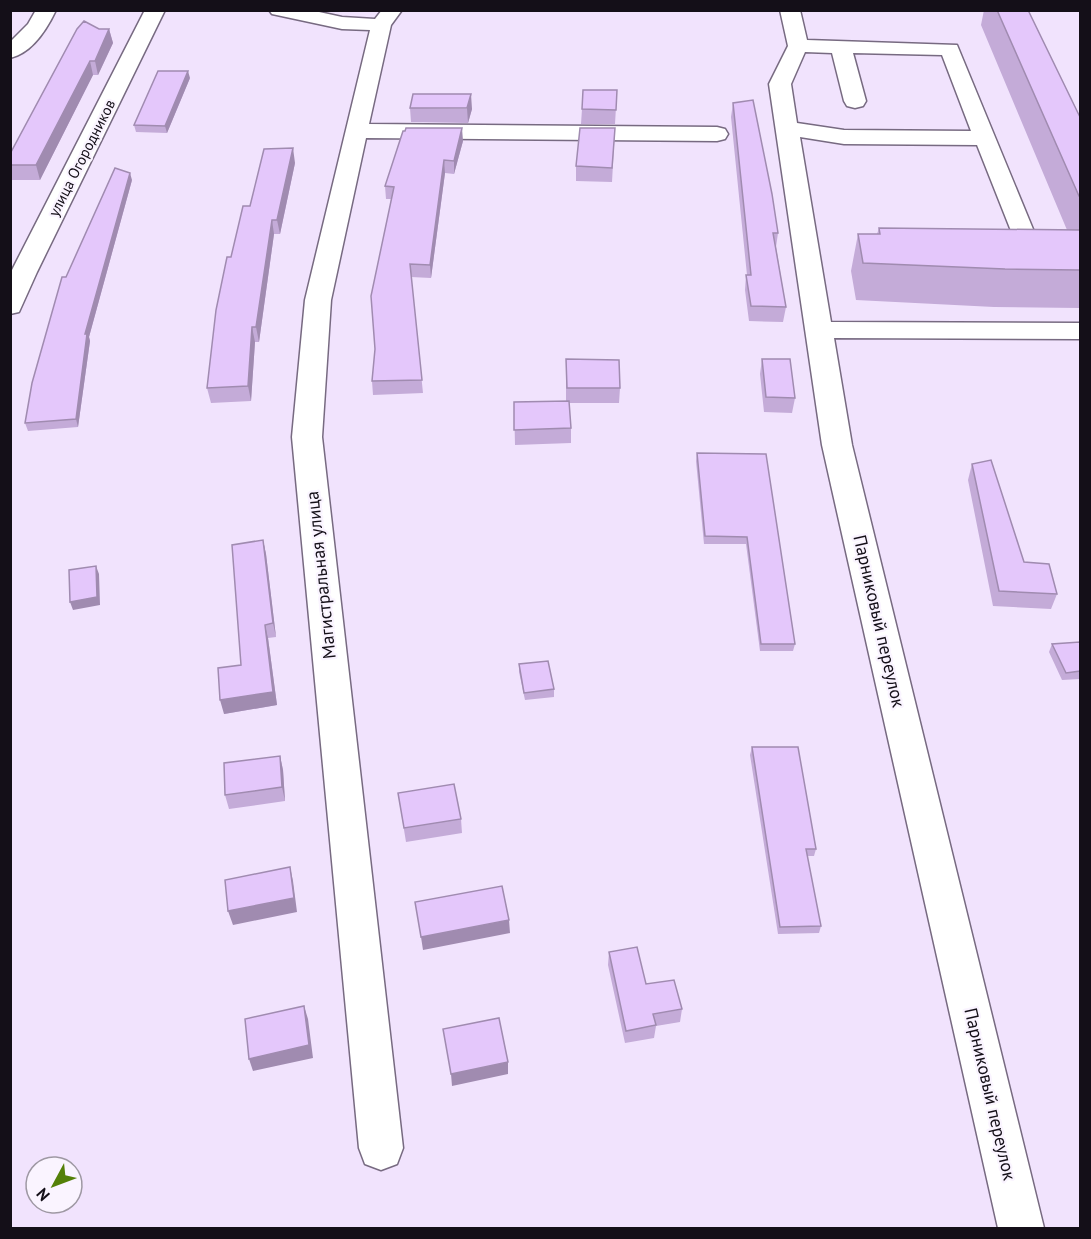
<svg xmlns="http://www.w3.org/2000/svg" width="1091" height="1239" viewBox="0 0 1091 1239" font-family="'PT Sans',sans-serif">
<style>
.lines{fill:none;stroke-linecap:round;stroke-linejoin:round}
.minor-casing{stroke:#776a81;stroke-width:3}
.minor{fill:#fff;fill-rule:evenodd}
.wall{fill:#c4abd8}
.shaded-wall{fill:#a08bb0}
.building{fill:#e4c7fb;stroke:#a08bb0;stroke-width:1.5}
.labels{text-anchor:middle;stroke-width:4.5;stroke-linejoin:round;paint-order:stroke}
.far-street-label{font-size:15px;fill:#140f18;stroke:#faf4ff}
.street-label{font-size:18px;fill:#140f18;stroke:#faf4ff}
</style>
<rect width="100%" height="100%" fill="#f1e3fd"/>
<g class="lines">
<defs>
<path id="minor" d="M 36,10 L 56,10 C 47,29 32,53 10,58 L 10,42 L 28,24 Z
M 145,10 L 165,10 L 37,272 L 19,312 L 10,314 L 11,272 Z
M 269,10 L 310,10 L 342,17 L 375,19 L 382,10 L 402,10 L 391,25 L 369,124 L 717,127 L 725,129 L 728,134 L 725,139 L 717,141 L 366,138 L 331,300 L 322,437 L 403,1148 L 397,1164 L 381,1170 L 365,1164 L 359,1148 L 292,437 L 305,300 L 370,30 L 342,29 L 272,14 Z
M 780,10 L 800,10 L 807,40 L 957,45 L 1035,234 L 1080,235 L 1080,249 L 1017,246 L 977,145 L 844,144 L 800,137 L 831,322 L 1080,323 L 1080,339 L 834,338 L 852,445 L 1044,1228 L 998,1228 L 822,445 L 769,84 L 788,46 ZM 805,52 L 832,53 L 844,101 L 847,106 L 855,108 L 863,106 L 866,101 L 853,53 L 942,55 L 971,131 L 844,130 L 797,123 L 791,84 Z"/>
</defs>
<use href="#minor" class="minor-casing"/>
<use href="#minor" class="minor"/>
</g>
<path class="wall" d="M 984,10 L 1028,10 L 1078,113 L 1080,117 L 1080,308 L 994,307 L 856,300 L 851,271 L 858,234 L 877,234 L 879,228 L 1067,230 L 981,25 Z
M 109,29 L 113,43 L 98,75 L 93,75 L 40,180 L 10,180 L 10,154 Z
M 190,78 L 167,133 L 136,132 L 134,125 Z
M 617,90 L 615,124 L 581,124 L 582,109 Z
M 733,103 L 778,233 L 776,247 L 786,307 L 783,322 L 749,321 L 745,290 L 746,275 L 747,275 L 731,117 Z
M 410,108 L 472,109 L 468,123 L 411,122 Z
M 615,128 L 612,182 L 576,181 L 576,166 Z
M 463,141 L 454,174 L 445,173 L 431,278 L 411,277 L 423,393 L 373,395 L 372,381 L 391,199 L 386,199 L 385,186 Z
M 295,163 L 280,234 L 274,234 L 259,342 L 255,342 L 251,401 L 211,403 L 207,388 L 231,257 L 250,206 Z
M 132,180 L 89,337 L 90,341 L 78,427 L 28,431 L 25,423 L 66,277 Z
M 566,359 L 620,388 L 619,403 L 569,403 L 571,428 L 571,443 L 515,445 L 514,402 L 566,401 Z
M 762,359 L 795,398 L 792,413 L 764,412 L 760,374 Z
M 697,453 L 766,454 L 795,644 L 793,651 L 760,651 L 746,544 L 704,544 L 696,461 Z
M 972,464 L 1024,562 L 1057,594 L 1051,609 L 993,606 L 968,480 Z
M 263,540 L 266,554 L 276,637 L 268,638 L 277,705 L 224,714 L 241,665 Z
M 1080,642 L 1080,679 L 1062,680 L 1049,652 L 1052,644 Z
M 519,664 L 554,689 L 554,697 L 525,700 L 519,672 Z
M 752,747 L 816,849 L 814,856 L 807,856 L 821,926 L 819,933 L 778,934 L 750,755 Z
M 280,756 L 283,770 L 285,801 L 229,809 L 225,795 Z
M 398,793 L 461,819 L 462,833 L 406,842 Z
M 609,952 L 646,984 L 682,1009 L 680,1022 L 656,1026 L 654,1038 L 625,1043 L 608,965 Z"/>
<path class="shaded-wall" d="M 109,29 L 113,43 L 98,75 L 95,61 Z
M 90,61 L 93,75 L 40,180 L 36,165 Z
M 188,71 L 190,78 L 167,133 L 165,126 Z
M 471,94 L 472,109 L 468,123 L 467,108 Z
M 462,128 L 463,141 L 454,174 L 454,161 Z
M 293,148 L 295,163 L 280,234 L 277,220 Z
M 444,160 L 445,173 L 431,278 L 430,265 Z
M 130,173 L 132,180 L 89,337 L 90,341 L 78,427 L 76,419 L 85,334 Z
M 272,220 L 274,234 L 259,342 L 256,327 Z
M 252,327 L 255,342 L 251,401 L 248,386 Z
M 263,540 L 266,554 L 276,637 L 273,623 Z
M 96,566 L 99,574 L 100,605 L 73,610 L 70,602 Z
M 265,625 L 268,638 L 277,705 L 224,714 L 220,700 Z
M 280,756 L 283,770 L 285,801 L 282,787 Z
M 290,867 L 293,881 L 297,912 L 233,925 L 228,911 Z
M 509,920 L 510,933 L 423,950 L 421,937 Z
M 304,1006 L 308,1019 L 313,1058 L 253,1071 L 249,1059 Z
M 508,1062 L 508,1074 L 452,1086 L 451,1074 Z"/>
<path class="building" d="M 997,10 L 1028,10 L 1078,113 L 1080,117 L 1080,196 L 1079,196 Z
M 84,21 L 99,29 L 109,29 L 95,61 L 90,61 L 36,165 L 10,165 L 10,154 L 77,29 Z
M 158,71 L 188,71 L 165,126 L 134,125 Z
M 583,90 L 617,90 L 616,110 L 582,109 Z
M 413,94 L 471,94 L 467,108 L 410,108 Z
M 753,100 L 772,194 L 778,233 L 773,233 L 786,307 L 751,306 L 746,275 L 751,275 L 733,103 Z
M 406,128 L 462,128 L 454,161 L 444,160 L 430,265 L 410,264 L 422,380 L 372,381 L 375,349 L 371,296 L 394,187 L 385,186 L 403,131 L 405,131 Z
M 580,128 L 615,128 L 612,168 L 576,166 Z
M 293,148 L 277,220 L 272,220 L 256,327 L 252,327 L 248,386 L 207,388 L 216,310 L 227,257 L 231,257 L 243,206 L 250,206 L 264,149 Z
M 115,168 L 130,173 L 85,334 L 87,334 L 76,419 L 25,423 L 32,383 L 62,277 L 66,277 Z
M 879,228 L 1080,230 L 1080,270 L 1005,269 L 863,263 L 858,234 L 880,234 Z
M 566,359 L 619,360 L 620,388 L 567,388 Z
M 762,359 L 790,359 L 795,398 L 766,397 Z
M 569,401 L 571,428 L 514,430 L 514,402 Z
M 697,453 L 766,454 L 795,644 L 761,644 L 747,537 L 705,536 Z
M 991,460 L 1024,562 L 1049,564 L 1057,594 L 999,591 L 972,464 Z
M 263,540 L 273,623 L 265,625 L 273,692 L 220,700 L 218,668 L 241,665 L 232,545 Z
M 96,566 L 97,597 L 70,602 L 69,570 Z
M 1080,642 L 1080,671 L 1066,673 L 1052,644 Z
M 548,661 L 554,689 L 524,693 L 519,664 Z
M 752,747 L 798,747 L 816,849 L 806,849 L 821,926 L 780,927 Z
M 280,756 L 282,787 L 225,795 L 224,763 Z
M 454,784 L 461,819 L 404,828 L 398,793 Z
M 290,867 L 294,898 L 228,911 L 225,880 Z
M 502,886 L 509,920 L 421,937 L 415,902 Z
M 637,947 L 646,984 L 674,980 L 682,1009 L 653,1014 L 656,1025 L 626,1031 L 609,952 Z
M 304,1006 L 309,1045 L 249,1059 L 245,1019 Z
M 499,1018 L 508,1062 L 451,1074 L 443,1029 Z"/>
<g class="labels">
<g class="far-street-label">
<text transform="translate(82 158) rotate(-63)" y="5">улица Огородников</text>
</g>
<g class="street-label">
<text transform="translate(321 575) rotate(-96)" y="6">Магистральная улица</text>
<text transform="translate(879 621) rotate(77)" y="6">Парниковый переулок</text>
<text transform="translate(990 1094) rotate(77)" y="6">Парниковый переулок</text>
</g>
</g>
<rect width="1091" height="1239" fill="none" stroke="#140f18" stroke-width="24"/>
<g transform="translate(54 1185) rotate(229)"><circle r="28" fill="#faf4ff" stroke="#9e98a3" stroke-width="1.5"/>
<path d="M0-4.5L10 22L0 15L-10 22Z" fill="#548009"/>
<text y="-9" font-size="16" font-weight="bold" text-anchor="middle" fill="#140f18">N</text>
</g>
</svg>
